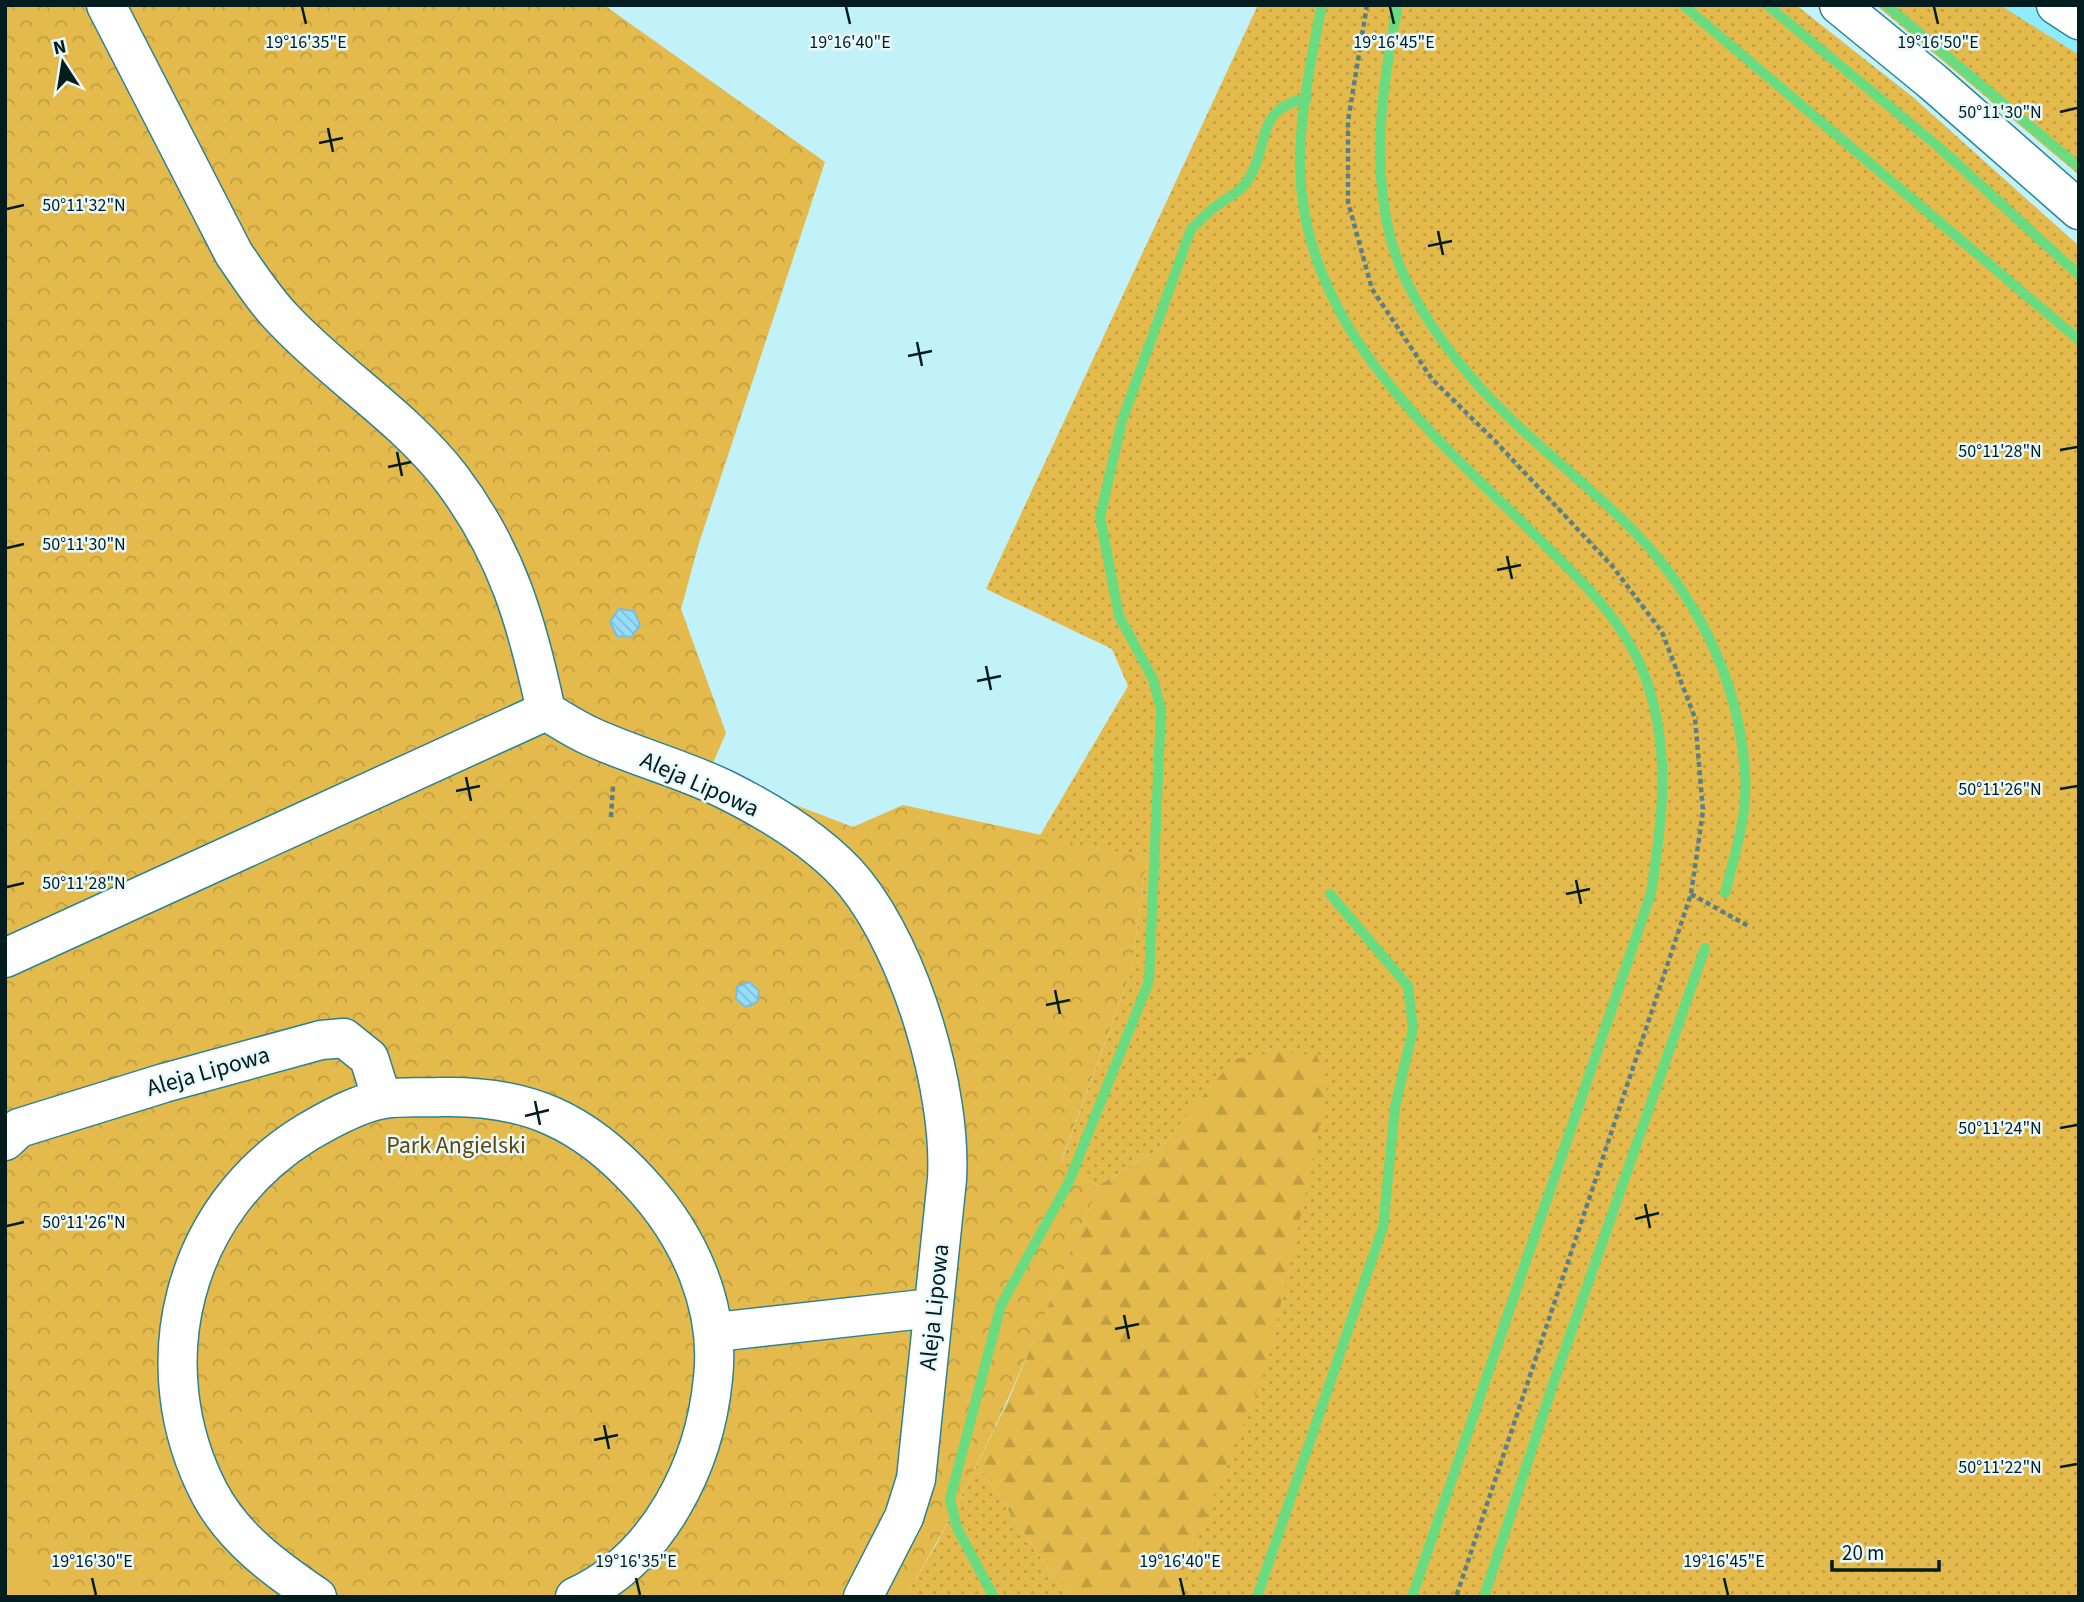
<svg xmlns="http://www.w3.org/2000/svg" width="2084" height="1602" viewBox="0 0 2084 1602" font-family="'Source Sans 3',sans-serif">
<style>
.built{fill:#8eedfc}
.grass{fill:url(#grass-dots)}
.forest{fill:url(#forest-firs)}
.park{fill:url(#park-crowns)}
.pitch{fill:#e3ba4b}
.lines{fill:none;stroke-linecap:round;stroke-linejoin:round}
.stream{stroke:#69dc81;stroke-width:10}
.building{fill:url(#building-back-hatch);stroke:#79bedd;stroke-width:2}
.minor-casing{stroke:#2c8390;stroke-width:41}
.major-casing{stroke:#2c8390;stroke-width:41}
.path{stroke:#5a7f84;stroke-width:4.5;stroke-dasharray:5 3.5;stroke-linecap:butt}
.minor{stroke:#fff;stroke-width:38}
.major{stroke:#fff;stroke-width:38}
.ticks{fill:none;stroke:#021c20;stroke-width:2.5}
.labels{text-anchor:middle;stroke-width:5;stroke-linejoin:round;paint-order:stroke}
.street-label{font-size:24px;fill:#021c20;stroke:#e9f9fb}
.park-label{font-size:24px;fill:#5c480c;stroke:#e9f9fb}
.ticks-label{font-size:18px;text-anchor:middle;fill:#021c20;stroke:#e9f9fb;stroke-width:5;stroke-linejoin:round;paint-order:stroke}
</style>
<defs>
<pattern id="grass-dots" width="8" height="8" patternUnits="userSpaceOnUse" patternTransform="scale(1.75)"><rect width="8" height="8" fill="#e3ba4b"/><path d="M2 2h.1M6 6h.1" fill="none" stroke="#c19f41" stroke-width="1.8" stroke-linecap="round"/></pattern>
<pattern id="forest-firs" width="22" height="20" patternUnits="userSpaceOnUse" patternTransform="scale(1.75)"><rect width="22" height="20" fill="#e3ba4b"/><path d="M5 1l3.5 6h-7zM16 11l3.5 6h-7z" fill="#c19f41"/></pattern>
<pattern id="park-crowns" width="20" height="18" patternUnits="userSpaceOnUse" patternTransform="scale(1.75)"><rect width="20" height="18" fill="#e3ba4b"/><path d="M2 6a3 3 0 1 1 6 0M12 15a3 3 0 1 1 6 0" fill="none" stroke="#c19f41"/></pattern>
<pattern id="building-back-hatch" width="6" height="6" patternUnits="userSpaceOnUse" patternTransform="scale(1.75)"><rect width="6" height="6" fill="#96dcfc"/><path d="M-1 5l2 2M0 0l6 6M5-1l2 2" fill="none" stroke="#80bcd8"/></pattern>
</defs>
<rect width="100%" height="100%" fill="#c2f2f9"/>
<path class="built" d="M 1999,5 L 2079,5 L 2079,56 Z"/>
<path class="grass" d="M 1258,5 L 1796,5 L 1914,98 L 2079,246 L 2079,1597 L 1176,1597 L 1181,1577 L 1235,1059 L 1160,1148 L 1098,1186 L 1061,1163 L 1131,972 L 1147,858 L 1039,837 L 1128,686 L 1112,649 L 986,589 Z
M 1876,5 L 2000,5 L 2079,55 L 2079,175 Z
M 977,1465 L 1068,1597 L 905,1597 L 935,1547 Z"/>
<path class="forest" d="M 1278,1052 L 1317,1055 L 1327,1085 L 1308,1184 L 1267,1365 L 1181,1577 L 1176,1597 L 1068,1597 L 977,1465 L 1009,1399 L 1098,1186 L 1160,1148 L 1234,1059 Z"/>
<path class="park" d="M 5,5 L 604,5 L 825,162 L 699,543 L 681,609 L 726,733 L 709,772 L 853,827 L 903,805 L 1147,858 L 1131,972 L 1061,1162 L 1098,1186 C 1040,1326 984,1467 905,1597 L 5,1597 Z"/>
<path class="pitch" d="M 32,1550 L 49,1597 L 5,1597 L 5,1560 Z"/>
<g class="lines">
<path class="stream" d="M 1322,5 C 1312,53 1299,118 1300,167 C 1303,326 1431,433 1535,535 C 1579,578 1629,624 1648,685 C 1671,755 1662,822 1651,893 L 1412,1597
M 1398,5 C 1383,79 1371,162 1390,236 C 1403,288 1436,336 1471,377 C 1518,432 1577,475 1628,525 C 1695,592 1739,678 1745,773 C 1748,813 1735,854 1725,893
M 1683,5 L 2079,340
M 1767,5 L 1940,148 L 2079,275
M 1886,5 L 2079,167
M 994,1597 L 957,1528 L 950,1499 L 1001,1305 L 1068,1184 L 1149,981 L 1161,709 L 1153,679 L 1119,616 L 1100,517 L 1122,421 L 1191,229 C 1199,222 1206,213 1215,207 C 1227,197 1239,194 1248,180 C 1271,144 1253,110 1307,98
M 1257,1597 L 1383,1227 L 1395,1107 L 1413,1029 L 1408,986 L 1330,894
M 1484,1597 L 1553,1384 L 1705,948"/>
</g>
<path class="building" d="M 619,609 L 634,611 L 640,625 L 631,637 L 617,636 L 610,622 Z
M 749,982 L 759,991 L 757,1002 L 746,1007 L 736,999 L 737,987 Z"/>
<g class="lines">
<defs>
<path id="minor" d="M 106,5 L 234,254 C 250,277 265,301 285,321 C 337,376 405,418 451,478 C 507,552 527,622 546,711
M 2056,5 L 2079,20
M 5,958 L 546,711 C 561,720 576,730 592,737 C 636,757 683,769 726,790 C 772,813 822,843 855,883 C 911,953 952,1090 947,1179 L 916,1479 L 904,1517 L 863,1597
M 5,1141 L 19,1128 L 164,1083 L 321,1040 L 344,1038 L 369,1058 L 382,1099
M 716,1332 L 932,1308
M 317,1597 C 276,1569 234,1539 210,1494 C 143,1366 182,1209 306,1133 C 328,1120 358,1103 384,1099 C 402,1096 422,1098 441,1097 C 527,1095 584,1121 641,1184 C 689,1236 721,1306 713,1378 C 705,1464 659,1559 575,1597"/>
<path id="major" d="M 1839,5 L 1933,82 L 2079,210"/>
</defs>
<use href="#minor" class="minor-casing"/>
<use href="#major" class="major-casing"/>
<path class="path" d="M 1367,5 L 1348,121 L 1348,202 L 1372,289 L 1432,379 L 1495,441 L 1613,567 L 1662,632 L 1695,718 L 1703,811 L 1691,894 L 1456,1597
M 611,817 L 613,786
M 1691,894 L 1750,927"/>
<use href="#minor" class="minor"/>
<use href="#major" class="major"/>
</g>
<path class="ticks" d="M 302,7 L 306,24M 846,7 L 850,24M 1390,7 L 1394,24M 1934,7 L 1938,24M 2060,112 L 2077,108M 328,128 L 333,152M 319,143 L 343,138M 7,209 L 24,205M 1438,231 L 1443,255M 1428,246 L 1452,241M 917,342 L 922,366M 908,356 L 932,351M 2060,450 L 2077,447M 397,452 L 402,476M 388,467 L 411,462M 7,548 L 24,544M 1507,556 L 1512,579M 1497,570 L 1521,565M 986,666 L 991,690M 977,681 L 1001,676M 466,777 L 471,801M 2060,789 L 2077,786M 456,791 L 480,786M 1576,880 L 1581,904M 7,887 L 24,883M 1566,894 L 1590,889M 1055,990 L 1060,1014M 1046,1005 L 1070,1000M 535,1101 L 540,1125M 525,1116 L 549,1110M 2060,1128 L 2077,1125M 1645,1204 L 1650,1228M 1635,1219 L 1659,1213M 7,1226 L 24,1222M 1124,1315 L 1129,1339M 1115,1329 L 1139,1324M 604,1425 L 609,1449M 594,1440 L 618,1435M 2060,1467 L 2077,1464M 92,1578 L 96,1595M 636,1578 L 640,1595M 1180,1578 L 1184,1595M 1724,1578 L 1728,1595"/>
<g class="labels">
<g class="street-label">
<text transform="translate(700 784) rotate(24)" y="8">Aleja Lipowa</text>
<text transform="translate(208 1071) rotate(-16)" y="8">Aleja Lipowa</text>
<text transform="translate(934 1307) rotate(-84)" y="8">Aleja Lipowa</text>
</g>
<g class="park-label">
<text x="456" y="1153">Park Angielski</text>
</g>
</g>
<g class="ticks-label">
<text x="306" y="48">19°16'35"E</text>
<text x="850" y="48">19°16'40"E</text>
<text x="1394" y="48">19°16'45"E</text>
<text x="1938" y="48">19°16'50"E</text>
<text x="2000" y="118">50°11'30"N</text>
<text x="84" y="211">50°11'32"N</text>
<text x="2000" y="457">50°11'28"N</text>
<text x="84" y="550">50°11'30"N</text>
<text x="2000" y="795">50°11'26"N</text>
<text x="84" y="889">50°11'28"N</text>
<text x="2000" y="1134">50°11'24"N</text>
<text x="84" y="1228">50°11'26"N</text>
<text x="2000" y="1473">50°11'22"N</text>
<text x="92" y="1567">19°16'30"E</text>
<text x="636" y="1567">19°16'35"E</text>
<text x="1180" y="1567">19°16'40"E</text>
<text x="1724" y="1567">19°16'45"E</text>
</g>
<rect width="2084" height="1602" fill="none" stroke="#021c20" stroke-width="14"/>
<g transform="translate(63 63) rotate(348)" stroke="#e9f9fb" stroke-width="5" paint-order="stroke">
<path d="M0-5L12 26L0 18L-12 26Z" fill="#021c20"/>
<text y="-10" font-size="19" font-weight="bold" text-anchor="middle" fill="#021c20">N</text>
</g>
<path d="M1832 1560v10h107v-10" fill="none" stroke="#021c20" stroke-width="3.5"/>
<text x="1842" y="1560" font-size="21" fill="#021c20" stroke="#e9f9fb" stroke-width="5" paint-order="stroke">20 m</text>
</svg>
